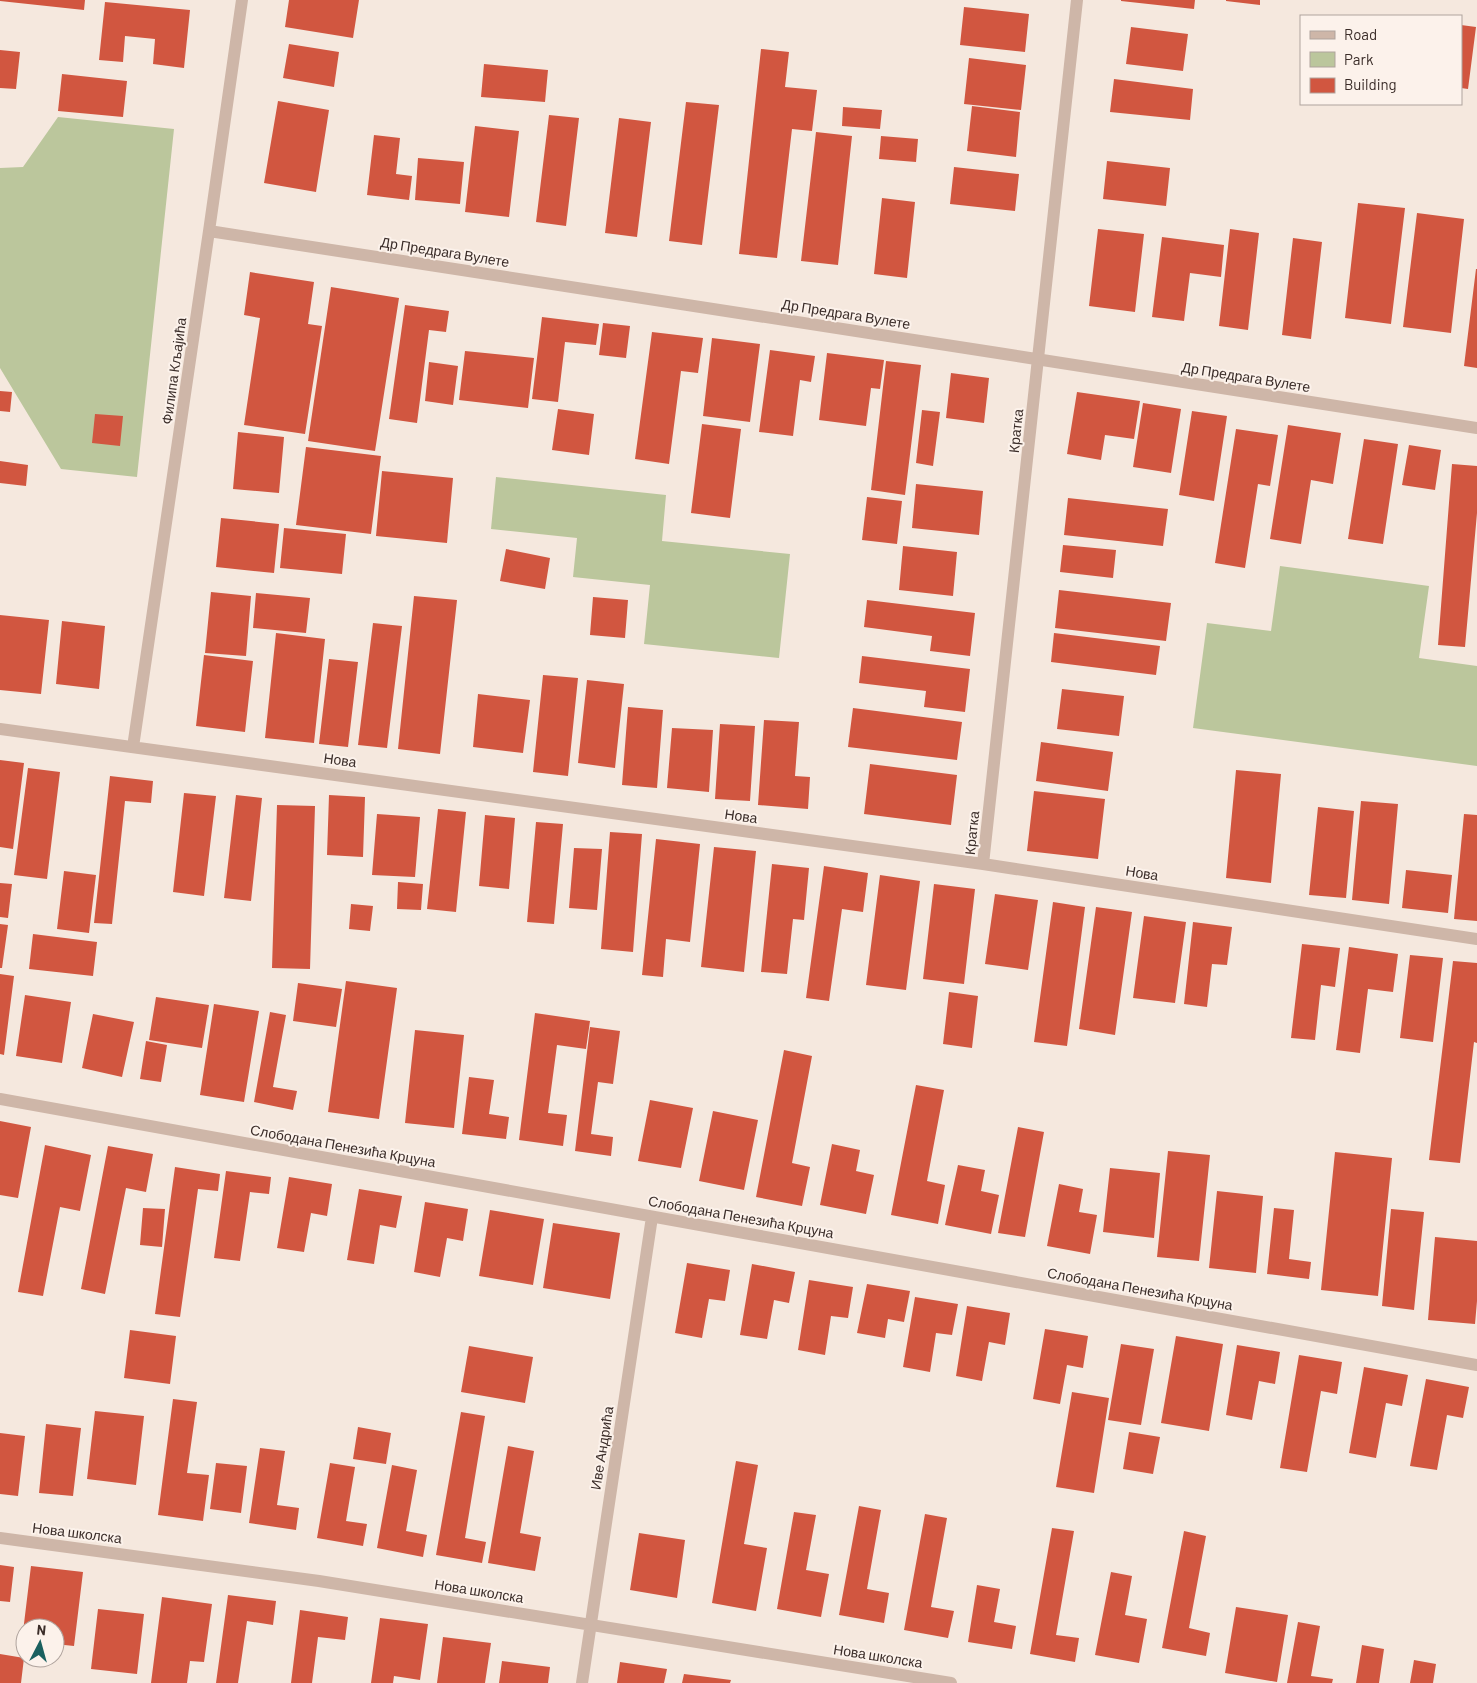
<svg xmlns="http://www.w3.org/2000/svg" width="1477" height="1683" viewBox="0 0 1477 1683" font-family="Barlow,sans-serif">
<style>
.green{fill:#bbc69c}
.building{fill:#d15640}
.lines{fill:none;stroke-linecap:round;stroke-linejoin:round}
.minor{stroke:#ceb6a8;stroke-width:12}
.labels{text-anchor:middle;stroke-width:4;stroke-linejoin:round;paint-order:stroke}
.street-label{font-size:14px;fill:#3b2d29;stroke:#fcf2eb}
</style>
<rect width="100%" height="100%" fill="#f5e8de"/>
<path class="green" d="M 58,117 L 174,129 L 137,477 L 61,469 L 0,368 L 0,168 L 23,167 Z
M 496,477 L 666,495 L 662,541 L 790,554 L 779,658 L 644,644 L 650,585 L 573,577 L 577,538 L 491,529 Z
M 1280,566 L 1429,586 L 1419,658 L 1477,666 L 1477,766 L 1193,728 L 1207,623 L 1271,631 Z"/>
<path class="building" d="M 0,0 L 85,0 L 84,10 L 0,1 Z
M 289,0 L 359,0 L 353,38 L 285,27 Z
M 1121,0 L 1195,0 L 1194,9 L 1121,1 Z
M 1226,0 L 1260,0 L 1260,5 L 1226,1 Z
M 105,2 L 190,10 L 184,68 L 153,64 L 155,39 L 125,36 L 123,62 L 99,60 Z
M 964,7 L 1029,14 L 1025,52 L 960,45 Z
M 1461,25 L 1476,27 L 1468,89 L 1461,88 Z
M 1131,27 L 1188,34 L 1183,71 L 1126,64 Z
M 289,44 L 339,52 L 334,87 L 283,78 Z
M 761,49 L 789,52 L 785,87 L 817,90 L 812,131 L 792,129 L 777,258 L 739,254 Z
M 0,50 L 20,52 L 16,89 L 0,88 Z
M 969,58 L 1026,65 L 1021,110 L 964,104 Z
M 484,64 L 548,70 L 545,102 L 481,97 Z
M 62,74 L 127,81 L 123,117 L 58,111 Z
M 1114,79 L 1193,89 L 1190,120 L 1110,112 Z
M 278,101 L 329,110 L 316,192 L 264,183 Z
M 686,102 L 719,105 L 702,245 L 669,241 Z
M 972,106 L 1020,112 L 1016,157 L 967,151 Z
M 843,107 L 882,110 L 880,129 L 842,126 Z
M 549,115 L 579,118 L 566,226 L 536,222 Z
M 619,118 L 651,122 L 637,237 L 605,233 Z
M 475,126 L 519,131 L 509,217 L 465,212 Z
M 816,132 L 852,136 L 838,265 L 801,261 Z
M 374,135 L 400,138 L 396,174 L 412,176 L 409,200 L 367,195 Z
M 881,136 L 918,139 L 916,162 L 879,159 Z
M 418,158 L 464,162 L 460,204 L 415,200 Z
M 1107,161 L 1170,168 L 1166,206 L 1103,199 Z
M 954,167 L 1019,174 L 1015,211 L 950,204 Z
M 882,198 L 915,202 L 907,278 L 874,274 Z
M 1358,203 L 1405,208 L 1391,324 L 1345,318 Z
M 1417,213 L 1464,219 L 1451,333 L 1403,327 Z
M 1098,229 L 1144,234 L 1135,312 L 1089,306 Z
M 1230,229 L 1259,233 L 1248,330 L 1219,326 Z
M 1162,237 L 1224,245 L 1221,277 L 1190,273 L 1184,321 L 1152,317 Z
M 1293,238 L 1322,242 L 1311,339 L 1282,335 Z
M 1476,269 L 1477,269 L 1477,368 L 1464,366 Z
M 250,272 L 314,282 L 308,324 L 322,326 L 305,434 L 244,425 L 260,318 L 244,315 Z
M 331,287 L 399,298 L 375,451 L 308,441 Z
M 405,305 L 449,311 L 446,332 L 429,330 L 417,423 L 389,419 Z
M 542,317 L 599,324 L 596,345 L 565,342 L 558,402 L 532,399 Z
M 603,323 L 630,326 L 626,358 L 599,355 Z
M 652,332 L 703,338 L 698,373 L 681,371 L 669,464 L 635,459 Z
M 712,338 L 760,344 L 750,422 L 703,416 Z
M 770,350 L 815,356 L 811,382 L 800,380 L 793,436 L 759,432 Z
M 465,351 L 534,358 L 528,408 L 459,400 Z
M 827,353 L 884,360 L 880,389 L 871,388 L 866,426 L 819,420 Z
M 886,361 L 921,365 L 905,495 L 871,490 Z
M 429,362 L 458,366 L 453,405 L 425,401 Z
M 951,373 L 989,378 L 984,423 L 946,418 Z
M 0,391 L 12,392 L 10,412 L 0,411 Z
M 1077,392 L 1140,401 L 1134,439 L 1105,435 L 1101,460 L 1067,454 Z
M 1143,403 L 1181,409 L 1171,473 L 1133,467 Z
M 558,409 L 594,414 L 589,455 L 552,450 Z
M 922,410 L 940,412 L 933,466 L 916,463 Z
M 1192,411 L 1227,416 L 1214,501 L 1179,495 Z
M 95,414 L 123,416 L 120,446 L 92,443 Z
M 702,424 L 741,429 L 730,518 L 691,513 Z
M 1288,425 L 1341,433 L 1333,484 L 1311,480 L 1301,544 L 1270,539 Z
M 1236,429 L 1278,435 L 1270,486 L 1258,484 L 1245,568 L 1215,563 Z
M 238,432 L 284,437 L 279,493 L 233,489 Z
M 1364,439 L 1398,444 L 1383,544 L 1348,539 Z
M 1409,445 L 1441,450 L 1435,490 L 1402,485 Z
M 306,447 L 381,456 L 371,534 L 296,525 Z
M 0,461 L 28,465 L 26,486 L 0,483 Z
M 1452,464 L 1477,466 L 1477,513 L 1465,647 L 1438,645 Z
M 382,471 L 453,478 L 447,543 L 376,536 Z
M 916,484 L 983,491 L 979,535 L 912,528 Z
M 867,497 L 902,501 L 897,544 L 862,540 Z
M 1068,498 L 1168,509 L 1163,546 L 1064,535 Z
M 221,518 L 279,524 L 274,573 L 216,567 Z
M 284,528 L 346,534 L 342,574 L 280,568 Z
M 1063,545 L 1116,550 L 1113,578 L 1060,572 Z
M 903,546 L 957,552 L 953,596 L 899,590 Z
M 506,549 L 550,558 L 545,589 L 500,581 Z
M 1059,590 L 1171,603 L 1166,641 L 1055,628 Z
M 211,592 L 251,596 L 246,656 L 205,653 Z
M 256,593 L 310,598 L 306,633 L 253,628 Z
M 414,596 L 457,600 L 440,754 L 398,749 Z
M 593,597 L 628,600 L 625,638 L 590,635 Z
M 867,600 L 975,613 L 970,656 L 930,651 L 932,636 L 864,627 Z
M 0,615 L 49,620 L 41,694 L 0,690 Z
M 62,621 L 105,626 L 99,689 L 56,684 Z
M 373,623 L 402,626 L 387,748 L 358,745 Z
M 276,633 L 325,639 L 314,743 L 265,738 Z
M 1054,633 L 1160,646 L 1156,675 L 1051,662 Z
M 204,655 L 253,661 L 245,732 L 196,726 Z
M 862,656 L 970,669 L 965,712 L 924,707 L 926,691 L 859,683 Z
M 329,659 L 358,662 L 348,747 L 319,744 Z
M 543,675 L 578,678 L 568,776 L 533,772 Z
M 587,680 L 624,684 L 615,768 L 578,763 Z
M 1062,689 L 1124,696 L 1119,736 L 1057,729 Z
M 478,694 L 530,700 L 523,753 L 473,747 Z
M 628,707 L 663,710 L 657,788 L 622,785 Z
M 853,708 L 962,722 L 957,760 L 848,747 Z
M 764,720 L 799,722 L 795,776 L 810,777 L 808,809 L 758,805 Z
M 720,724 L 755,726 L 750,801 L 715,799 Z
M 672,728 L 713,730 L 709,792 L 667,788 Z
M 1041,742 L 1113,752 L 1108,791 L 1036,781 Z
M 0,760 L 24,763 L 13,849 L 0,847 Z
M 870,764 L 957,775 L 951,825 L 864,814 Z
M 28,768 L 60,772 L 47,879 L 14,875 Z
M 1236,770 L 1281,774 L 1271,883 L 1226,878 Z
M 110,776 L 153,781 L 151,803 L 125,801 L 112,924 L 94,923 Z
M 1034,791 L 1105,799 L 1098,859 L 1027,851 Z
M 184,793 L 216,796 L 204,896 L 173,892 Z
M 236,795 L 262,798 L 251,901 L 224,898 Z
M 329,795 L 365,797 L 363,857 L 327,855 Z
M 1361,801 L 1398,804 L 1389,904 L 1352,900 Z
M 277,805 L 315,806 L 310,969 L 272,968 Z
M 1318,807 L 1354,811 L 1346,898 L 1309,895 Z
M 438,809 L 466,812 L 456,912 L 427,909 Z
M 377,814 L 420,817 L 415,877 L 372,875 Z
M 1464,814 L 1477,815 L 1477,921 L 1454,919 Z
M 485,815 L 515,818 L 509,889 L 479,886 Z
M 536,822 L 563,824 L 554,924 L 527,922 Z
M 610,832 L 642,834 L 633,952 L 601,949 Z
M 656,839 L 700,844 L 690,942 L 666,939 L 663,977 L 642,975 Z
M 714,847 L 756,851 L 744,972 L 701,967 Z
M 574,848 L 602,849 L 597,910 L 569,908 Z
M 772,864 L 809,868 L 804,920 L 793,919 L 787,974 L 761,972 Z
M 824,866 L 868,873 L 863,912 L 842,909 L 829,1001 L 806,998 Z
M 1406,870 L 1452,875 L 1448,913 L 1402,908 Z
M 64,871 L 96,875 L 89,933 L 57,929 Z
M 880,875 L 920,881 L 906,990 L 866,985 Z
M 398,882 L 423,884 L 421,910 L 397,909 Z
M 0,883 L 12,884 L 8,918 L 0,917 Z
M 934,884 L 975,889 L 964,984 L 923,979 Z
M 995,894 L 1038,900 L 1028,970 L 985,964 Z
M 1053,902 L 1085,907 L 1067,1046 L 1034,1042 Z
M 351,904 L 373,906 L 370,931 L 349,929 Z
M 1096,907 L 1132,912 L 1115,1035 L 1079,1029 Z
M 1144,916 L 1186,922 L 1175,1003 L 1133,998 Z
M 1193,922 L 1232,927 L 1227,965 L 1212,964 L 1207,1007 L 1184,1004 Z
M 0,924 L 8,925 L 2,968 L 0,968 Z
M 33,934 L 97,942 L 93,976 L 29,969 Z
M 1302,944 L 1340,948 L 1335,987 L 1321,985 L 1315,1040 L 1291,1038 Z
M 1349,947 L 1398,954 L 1393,992 L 1368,989 L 1360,1053 L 1336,1050 Z
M 1410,955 L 1443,958 L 1433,1042 L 1400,1038 Z
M 1453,961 L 1477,963 L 1477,1043 L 1474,1042 L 1460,1163 L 1429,1160 Z
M 0,974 L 14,976 L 4,1055 L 0,1054 Z
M 346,981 L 397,988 L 379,1119 L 328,1112 Z
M 298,983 L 342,989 L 336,1027 L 293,1021 Z
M 949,992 L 978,996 L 972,1048 L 943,1044 Z
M 25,995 L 71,1002 L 62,1063 L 16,1056 Z
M 156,997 L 209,1005 L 202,1048 L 149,1040 Z
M 214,1004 L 259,1011 L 244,1102 L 200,1095 Z
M 270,1012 L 286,1015 L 273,1087 L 297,1091 L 293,1110 L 254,1102 Z
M 535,1013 L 590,1021 L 586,1049 L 557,1045 L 548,1113 L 567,1115 L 563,1146 L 519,1140 Z
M 93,1014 L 134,1022 L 122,1077 L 82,1068 Z
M 590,1027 L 620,1031 L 613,1084 L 598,1082 L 591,1134 L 613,1137 L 611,1156 L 575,1151 Z
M 415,1030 L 464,1035 L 454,1128 L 405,1123 Z
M 146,1041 L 167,1045 L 161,1082 L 140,1079 Z
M 784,1050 L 812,1056 L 792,1163 L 810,1167 L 802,1206 L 756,1197 Z
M 469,1077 L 494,1080 L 489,1114 L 509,1117 L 506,1139 L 462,1134 Z
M 916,1085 L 944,1090 L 927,1181 L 945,1185 L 938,1224 L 891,1215 Z
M 650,1100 L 693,1108 L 681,1168 L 638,1161 Z
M 713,1111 L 758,1120 L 744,1190 L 699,1181 Z
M 0,1121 L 31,1127 L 18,1198 L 0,1195 Z
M 1018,1127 L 1044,1132 L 1025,1237 L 998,1233 Z
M 832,1144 L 860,1150 L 856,1171 L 874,1175 L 866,1214 L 820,1205 Z
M 45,1145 L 91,1155 L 80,1211 L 60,1207 L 43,1296 L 18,1292 Z
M 108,1146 L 153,1154 L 146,1192 L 126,1188 L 105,1294 L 81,1289 Z
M 1168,1151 L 1210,1155 L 1199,1261 L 1157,1257 Z
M 1335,1152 L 1392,1158 L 1378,1296 L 1321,1290 Z
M 958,1165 L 985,1170 L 981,1191 L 999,1195 L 991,1234 L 945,1225 Z
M 175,1167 L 220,1174 L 218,1191 L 198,1189 L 180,1317 L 155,1314 Z
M 1110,1168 L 1160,1173 L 1154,1238 L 1103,1232 Z
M 226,1171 L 271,1177 L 269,1194 L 250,1192 L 240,1261 L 214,1258 Z
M 289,1177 L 332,1184 L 327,1216 L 311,1213 L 304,1252 L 277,1248 Z
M 1059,1184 L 1083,1189 L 1079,1212 L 1097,1215 L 1090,1254 L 1047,1246 Z
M 359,1189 L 402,1196 L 396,1228 L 380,1225 L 374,1264 L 347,1260 Z
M 1217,1191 L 1263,1196 L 1256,1273 L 1209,1268 Z
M 425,1202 L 468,1209 L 463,1241 L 447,1238 L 440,1277 L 414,1272 Z
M 143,1208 L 165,1209 L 162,1247 L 140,1245 Z
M 1274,1208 L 1294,1210 L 1289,1259 L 1311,1262 L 1309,1279 L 1267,1274 Z
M 1391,1209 L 1424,1212 L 1414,1310 L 1382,1306 Z
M 490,1210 L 544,1219 L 533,1285 L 479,1276 Z
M 553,1223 L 620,1233 L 610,1299 L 543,1288 Z
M 1435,1237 L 1477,1241 L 1477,1301 L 1475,1324 L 1428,1320 Z
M 687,1263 L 730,1270 L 725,1301 L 709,1299 L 702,1338 L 675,1333 Z
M 752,1264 L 795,1272 L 789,1303 L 774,1300 L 767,1339 L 740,1335 Z
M 809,1280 L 853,1287 L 848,1318 L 831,1316 L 825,1355 L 798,1350 Z
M 867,1284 L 910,1291 L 904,1322 L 888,1319 L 885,1338 L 857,1333 Z
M 915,1297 L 958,1304 L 952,1335 L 936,1333 L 930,1372 L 903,1367 Z
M 967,1306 L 1010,1313 L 1005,1345 L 989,1342 L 982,1381 L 956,1376 Z
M 1045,1329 L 1088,1336 L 1083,1368 L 1067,1365 L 1060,1404 L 1033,1399 Z
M 130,1330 L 176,1336 L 170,1384 L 124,1378 Z
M 1176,1336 L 1223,1344 L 1209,1431 L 1161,1423 Z
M 1121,1344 L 1154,1349 L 1141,1425 L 1108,1420 Z
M 1237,1345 L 1280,1352 L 1275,1384 L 1259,1381 L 1252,1420 L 1226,1415 Z
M 469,1346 L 533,1357 L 525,1403 L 461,1392 Z
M 1299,1355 L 1342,1362 L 1337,1394 L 1321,1391 L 1307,1472 L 1280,1468 Z
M 1364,1367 L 1408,1375 L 1402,1406 L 1386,1403 L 1376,1458 L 1349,1453 Z
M 1426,1379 L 1469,1387 L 1463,1418 L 1447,1415 L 1437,1470 L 1410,1466 Z
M 1072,1392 L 1109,1398 L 1094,1493 L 1056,1487 Z
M 173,1399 L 197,1402 L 187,1473 L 209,1475 L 203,1521 L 158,1515 Z
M 95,1411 L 144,1416 L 136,1485 L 87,1479 Z
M 461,1412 L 485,1416 L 465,1538 L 486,1542 L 482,1563 L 436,1555 Z
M 46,1424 L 81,1428 L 73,1496 L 39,1493 Z
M 358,1427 L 391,1433 L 386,1464 L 353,1459 Z
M 1129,1432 L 1160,1437 L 1153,1474 L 1123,1469 Z
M 0,1433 L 25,1436 L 18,1496 L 0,1494 Z
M 508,1446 L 534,1451 L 520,1533 L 541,1537 L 535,1571 L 488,1563 Z
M 260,1448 L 285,1451 L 277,1505 L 299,1508 L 296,1530 L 249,1523 Z
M 736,1461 L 758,1465 L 744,1544 L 767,1548 L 756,1611 L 712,1603 Z
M 216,1463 L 247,1466 L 241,1513 L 210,1509 Z
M 330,1463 L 355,1467 L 346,1521 L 367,1524 L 363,1546 L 317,1538 Z
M 392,1465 L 417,1470 L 406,1531 L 427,1535 L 423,1557 L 377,1548 Z
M 859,1506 L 881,1510 L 867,1589 L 889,1593 L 884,1623 L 839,1615 Z
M 794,1512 L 816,1515 L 806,1570 L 829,1574 L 821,1617 L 777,1609 Z
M 925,1514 L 947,1518 L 931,1607 L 954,1611 L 948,1638 L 904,1630 Z
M 1052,1528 L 1074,1531 L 1056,1635 L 1079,1638 L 1075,1662 L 1030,1654 Z
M 1184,1531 L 1206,1536 L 1189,1628 L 1210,1633 L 1206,1656 L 1162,1648 Z
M 639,1533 L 685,1540 L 677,1598 L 630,1590 Z
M 0,1565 L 14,1567 L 10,1602 L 0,1601 Z
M 31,1566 L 83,1572 L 74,1646 L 55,1644 L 55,1628 L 25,1628 L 25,1640 L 22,1640 Z
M 1111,1572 L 1132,1576 L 1125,1615 L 1147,1619 L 1139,1663 L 1095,1655 Z
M 977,1585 L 1000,1589 L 994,1622 L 1016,1626 L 1012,1649 L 968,1642 Z
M 228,1595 L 276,1601 L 273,1625 L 247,1621 L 238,1683 L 216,1683 Z
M 162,1597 L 212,1604 L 204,1662 L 190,1661 L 187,1683 L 151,1683 Z
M 1236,1607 L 1288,1615 L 1277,1682 L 1225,1673 Z
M 98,1609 L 144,1614 L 137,1674 L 91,1669 Z
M 300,1610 L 348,1617 L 345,1640 L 318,1637 L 312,1683 L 291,1683 Z
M 380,1618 L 428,1624 L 420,1680 L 394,1676 L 393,1683 L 371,1683 Z
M 1298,1622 L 1320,1626 L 1311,1676 L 1333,1679 L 1332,1683 L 1287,1683 Z
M 443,1637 L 491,1643 L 485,1683 L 437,1683 Z
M 1362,1645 L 1384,1649 L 1379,1683 L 1356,1683 Z
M 0,1654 L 24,1658 L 21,1683 L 0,1683 Z
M 1414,1660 L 1436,1664 L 1433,1683 L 1410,1683 Z
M 502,1661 L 550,1667 L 548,1683 L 499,1683 Z
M 620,1662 L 667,1669 L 664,1683 L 617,1683 Z
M 684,1674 L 731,1680 L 730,1683 L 682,1683 Z"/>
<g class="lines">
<path class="minor" d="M 209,231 L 998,353 L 1477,428
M 0,729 L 983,864 L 1477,939
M 133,747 L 209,231 L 242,0
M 983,864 L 1077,0
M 0,1099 L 1477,1365
M 0,1538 L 319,1581 L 951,1683
M 582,1683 L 652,1217"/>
</g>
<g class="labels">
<g class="street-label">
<text transform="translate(445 252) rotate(9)" y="5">Др Предрага Вулете</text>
<text transform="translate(846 314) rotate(9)" y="5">Др Предрага Вулете</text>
<text transform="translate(174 371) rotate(-82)" y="5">Филипа Кљајића</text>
<text transform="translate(1246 377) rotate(9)" y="5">Др Предрага Вулете</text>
<text transform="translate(1016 431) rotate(-84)" y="5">Кратка</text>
<text transform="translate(340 760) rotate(8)" y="5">Нова</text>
<text transform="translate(741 816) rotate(8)" y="5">Нова</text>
<text transform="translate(972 833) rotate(-84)" y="5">Кратка</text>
<text transform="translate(1142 873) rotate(9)" y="5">Нова</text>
<text transform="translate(343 1146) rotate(10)" y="5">Слободана Пенезића Крцуна</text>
<text transform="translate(741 1217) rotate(10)" y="5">Слободана Пенезића Крцуна</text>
<text transform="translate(1140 1289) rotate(10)" y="5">Слободана Пенезића Крцуна</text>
<text transform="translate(602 1448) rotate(-81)" y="5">Иве Андрића</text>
<text transform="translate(77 1533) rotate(7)" y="5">Нова школска</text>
<text transform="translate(479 1591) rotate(9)" y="5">Нова школска</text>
<text transform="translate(878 1656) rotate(9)" y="5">Нова школска</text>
</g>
</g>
<rect x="1300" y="15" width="162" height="90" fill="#fcf2eb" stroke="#afa39d"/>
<rect x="1310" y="31" width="25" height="8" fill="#ceb6a8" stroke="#afa39d"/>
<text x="1344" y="40" font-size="15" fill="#3b2d29">Road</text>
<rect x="1310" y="52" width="25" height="15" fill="#bbc69c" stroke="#afa39d"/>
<text x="1344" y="65" font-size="15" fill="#3b2d29">Park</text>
<rect x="1310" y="78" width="25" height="15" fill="#d15640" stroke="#afa39d"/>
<text x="1344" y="90" font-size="15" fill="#3b2d29">Building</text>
<g transform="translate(40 1643) rotate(6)"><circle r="24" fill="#fcf2eb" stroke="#afa39d"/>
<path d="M0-4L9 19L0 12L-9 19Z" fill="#1a605f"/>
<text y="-8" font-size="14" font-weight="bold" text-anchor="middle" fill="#3b2d29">N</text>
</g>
</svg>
